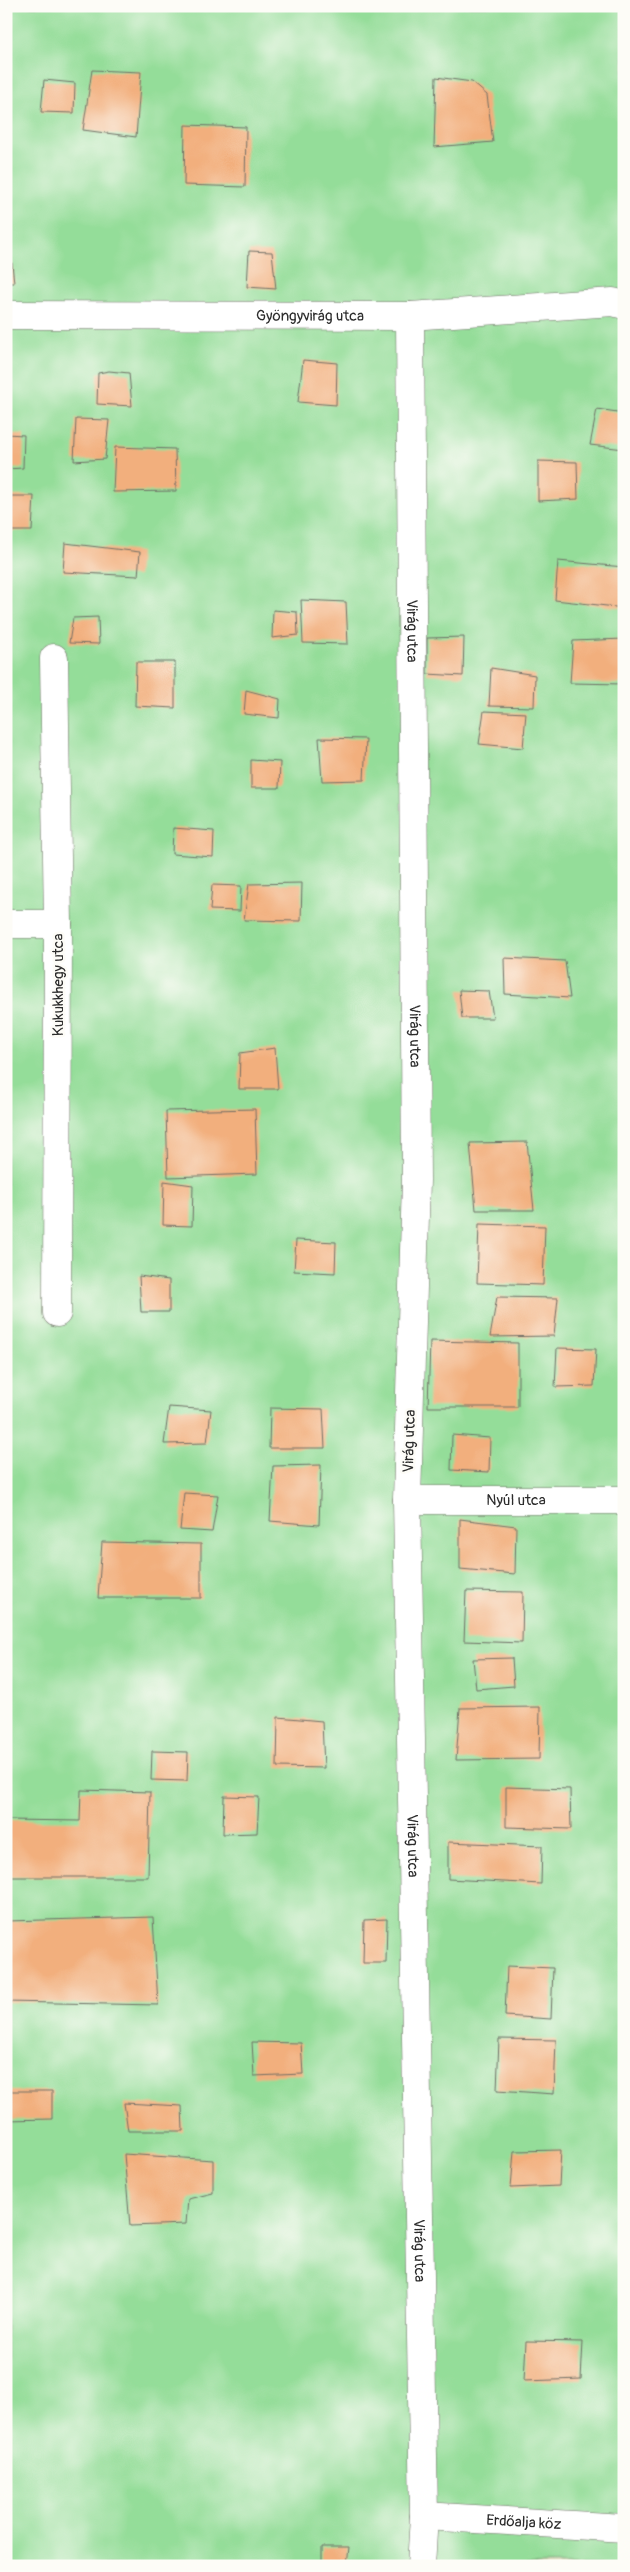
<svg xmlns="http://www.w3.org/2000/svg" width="630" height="2572" viewBox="0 0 630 2572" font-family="Pangolin,sans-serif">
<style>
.green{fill:#94dd99;stroke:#608462}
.building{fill:#f2af7d}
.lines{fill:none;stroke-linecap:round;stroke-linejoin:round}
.minor-casing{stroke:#6f6e65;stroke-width:29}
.minor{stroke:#fff;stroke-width:28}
.labels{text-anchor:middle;stroke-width:5;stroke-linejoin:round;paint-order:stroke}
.street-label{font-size:15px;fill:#2b2b2b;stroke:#fdfcf7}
</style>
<rect width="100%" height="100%" fill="#fdfcf7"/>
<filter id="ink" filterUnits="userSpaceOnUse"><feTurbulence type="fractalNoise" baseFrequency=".02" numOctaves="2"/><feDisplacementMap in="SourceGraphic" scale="10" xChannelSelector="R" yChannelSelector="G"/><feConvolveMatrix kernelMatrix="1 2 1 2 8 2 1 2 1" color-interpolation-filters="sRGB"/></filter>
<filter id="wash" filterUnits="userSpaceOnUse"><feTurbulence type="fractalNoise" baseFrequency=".0096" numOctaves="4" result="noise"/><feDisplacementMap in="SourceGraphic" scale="20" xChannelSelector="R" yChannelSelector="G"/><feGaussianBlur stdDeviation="1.12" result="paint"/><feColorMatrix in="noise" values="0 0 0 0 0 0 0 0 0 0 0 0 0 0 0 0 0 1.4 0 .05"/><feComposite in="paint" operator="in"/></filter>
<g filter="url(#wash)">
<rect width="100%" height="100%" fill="#eeead0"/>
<path class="green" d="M 6,6 L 624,6 L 624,2566 L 6,2566 Z"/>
<g id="blocks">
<path class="building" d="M 92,70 L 141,72 L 136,137 L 83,130 Z
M 436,77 L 472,82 L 487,95 L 493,142 L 434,147 Z
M 44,80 L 75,83 L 74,113 L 41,112 Z
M 185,125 L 246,127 L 245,187 L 184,185 Z
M 249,251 L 272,252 L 276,289 L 247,287 Z
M 6,263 L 12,263 L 14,283 L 6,283 Z
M 303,360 L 337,363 L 336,405 L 298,402 Z
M 109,371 L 129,373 L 132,406 L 97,404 L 98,373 Z
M 597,409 L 624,413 L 624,449 L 590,445 Z
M 76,419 L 109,420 L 105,459 L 74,461 Z
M 6,434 L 24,435 L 23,468 L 6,469 Z
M 115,447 L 175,449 L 176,491 L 113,492 Z
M 538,461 L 577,462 L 578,499 L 538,501 Z
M 6,496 L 34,496 L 32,531 L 6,531 Z
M 65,543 L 140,552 L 138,576 L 63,572 Z
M 558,561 L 624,567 L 624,608 L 555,600 Z
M 301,600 L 346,602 L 348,644 L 303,643 Z
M 273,610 L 297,612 L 298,635 L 272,638 Z
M 98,617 L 99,644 L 69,643 L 73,618 Z
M 464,637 L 463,676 L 427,674 L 427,638 Z
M 624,639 L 624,684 L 570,683 L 573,641 Z
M 136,662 L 175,662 L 175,708 L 135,706 Z
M 491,668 L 535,675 L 534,707 L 489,706 Z
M 246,690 L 280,699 L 279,718 L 244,714 Z
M 484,711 L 526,713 L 523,748 L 479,744 Z
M 319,738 L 366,739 L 364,780 L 322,781 Z
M 251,760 L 280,762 L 279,788 L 251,788 Z
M 173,828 L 214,831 L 213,857 L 172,854 Z
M 302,883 L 301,921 L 244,920 L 249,884 Z
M 212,885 L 241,886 L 240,911 L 210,910 Z
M 504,958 L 565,961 L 570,998 L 505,994 Z
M 459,990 L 489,991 L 493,1018 L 462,1018 Z
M 275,1048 L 278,1089 L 239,1089 L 240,1053 Z
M 255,1109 L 257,1174 L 168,1177 L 166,1111 Z
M 527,1142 L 534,1210 L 476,1210 L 470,1143 Z
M 164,1181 L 193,1185 L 192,1226 L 163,1225 Z
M 479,1224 L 545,1226 L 543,1285 L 477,1283 Z
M 296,1240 L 336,1242 L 335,1273 L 294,1271 Z
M 139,1276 L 169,1280 L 169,1312 L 141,1312 Z
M 497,1297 L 558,1298 L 554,1336 L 490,1337 Z
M 430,1341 L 518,1343 L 518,1407 L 428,1407 Z
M 557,1348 L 596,1349 L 594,1386 L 555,1387 Z
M 169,1407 L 211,1410 L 207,1443 L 164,1444 Z
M 270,1408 L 323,1409 L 325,1448 L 269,1448 Z
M 452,1435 L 490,1438 L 489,1472 L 451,1470 Z
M 321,1465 L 319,1525 L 270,1521 L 273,1466 Z
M 184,1493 L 218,1495 L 212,1532 L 180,1530 Z
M 460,1519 L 516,1526 L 515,1574 L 460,1569 Z
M 102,1542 L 201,1544 L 201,1598 L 98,1598 Z
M 466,1591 L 523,1592 L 522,1643 L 464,1641 Z
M 512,1658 L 514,1686 L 476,1689 L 473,1659 Z
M 540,1707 L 539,1759 L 456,1760 L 460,1708 Z
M 278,1717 L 322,1721 L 324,1768 L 277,1767 Z
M 152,1751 L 188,1752 L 187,1781 L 151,1780 Z
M 506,1787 L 570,1789 L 571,1829 L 506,1827 Z
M 81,1790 L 150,1792 L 148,1877 L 6,1877 L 6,1820 L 80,1821 Z
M 224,1796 L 259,1797 L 257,1833 L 223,1834 Z
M 448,1842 L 542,1846 L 541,1884 L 448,1879 Z
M 153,1917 L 158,2005 L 6,2002 L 7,1921 Z
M 387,1919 L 386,1963 L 363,1963 L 364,1920 Z
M 507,1966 L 553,1968 L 551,2019 L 505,2016 Z
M 499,2039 L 556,2040 L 554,2094 L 497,2090 Z
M 252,2042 L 301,2043 L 303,2074 L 254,2076 Z
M 6,2091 L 52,2091 L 52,2119 L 6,2120 Z
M 124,2103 L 182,2106 L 183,2131 L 128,2131 Z
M 561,2150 L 559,2186 L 511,2188 L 514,2151 Z
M 124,2154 L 213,2160 L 213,2193 L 188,2199 L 186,2224 L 130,2226 Z
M 526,2341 L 583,2342 L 581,2379 L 524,2381 Z
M 322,2547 L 349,2547 L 347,2566 L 322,2566 Z"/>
</g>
</g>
<g filter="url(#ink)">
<use href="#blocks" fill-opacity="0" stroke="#6f6e65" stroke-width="1"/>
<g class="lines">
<defs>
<g id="minor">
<path id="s1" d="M 6,315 L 410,316 L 613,302 L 624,305"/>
<path id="s2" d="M 410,316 L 416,1180 L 407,1500 L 424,2516 L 421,2566"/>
<path d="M 54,658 L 58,924 L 57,1313"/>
<path d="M 6,924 L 58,924"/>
<path id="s3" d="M 407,1500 L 624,1500"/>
<path id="s4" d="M 424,2516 L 624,2528"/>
</g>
</defs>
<use href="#minor" class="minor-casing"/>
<use href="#minor" class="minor"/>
</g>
</g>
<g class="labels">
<g class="street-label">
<text dy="5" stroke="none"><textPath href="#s1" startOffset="304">Gyöngyvirág utca</textPath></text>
<text dy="5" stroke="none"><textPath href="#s2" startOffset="315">Virág utca</textPath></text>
<text transform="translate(58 985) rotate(-90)" y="5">Kukukkhegy utca</text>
<text dy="5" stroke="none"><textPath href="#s2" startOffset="720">Virág utca</textPath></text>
<text transform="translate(409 1441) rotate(-88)" y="5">Virág utca</text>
<text dy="5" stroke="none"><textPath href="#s3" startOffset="109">Nyúl utca</textPath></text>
<text dy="5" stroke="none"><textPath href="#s2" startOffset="1530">Virág utca</textPath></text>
<text dy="5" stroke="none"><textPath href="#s2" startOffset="1935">Virág utca</textPath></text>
<text dy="5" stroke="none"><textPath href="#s4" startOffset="100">Erdőalja köz</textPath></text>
</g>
</g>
<rect width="630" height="2572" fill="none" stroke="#fdfcf7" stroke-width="25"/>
</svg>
